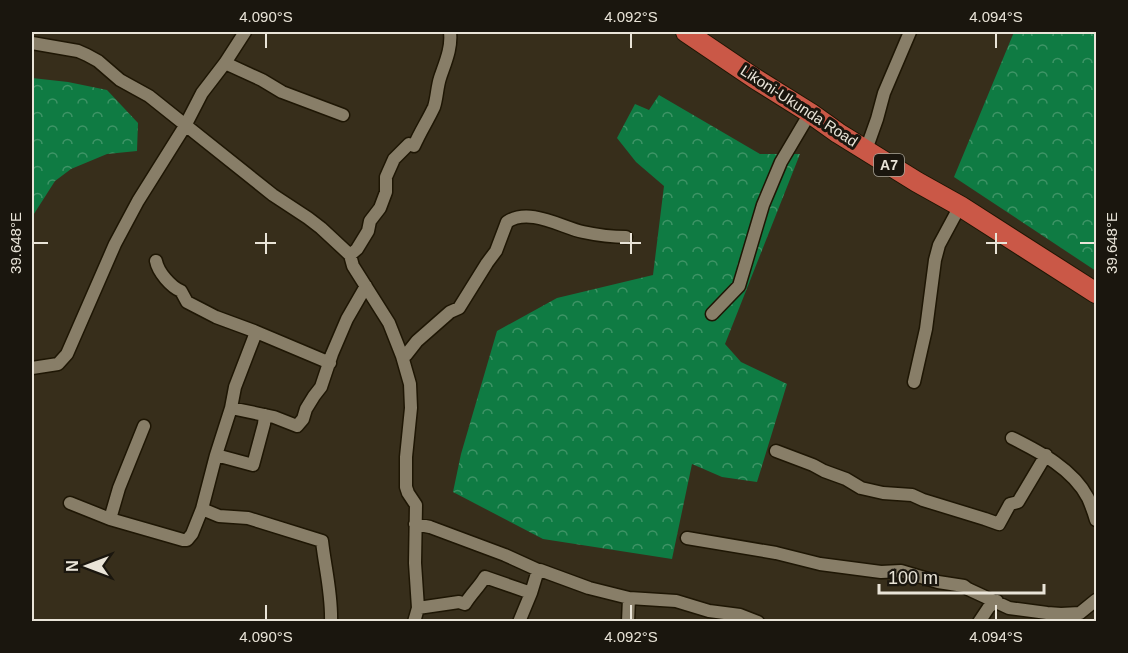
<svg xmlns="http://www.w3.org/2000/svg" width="1128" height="653" viewBox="0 0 1128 653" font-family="Helvetica,sans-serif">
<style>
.forest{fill:url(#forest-crowns)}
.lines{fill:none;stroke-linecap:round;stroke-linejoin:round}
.minor-casing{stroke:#1e1604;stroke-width:15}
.trunk-casing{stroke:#1e1604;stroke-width:22}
.minor{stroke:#887e68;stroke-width:12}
.trunk{stroke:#ca5847;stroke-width:20}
.ticks{fill:none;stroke:#e9e4d8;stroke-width:2}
.labels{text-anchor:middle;stroke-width:6;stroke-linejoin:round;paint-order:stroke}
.shield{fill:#1a160e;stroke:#aba69b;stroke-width:1.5}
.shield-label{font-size:14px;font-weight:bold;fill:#e9e4d8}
.street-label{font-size:15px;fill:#e9e4d8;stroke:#1a160e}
.neatline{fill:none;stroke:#e9e4d8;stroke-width:2}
.ticks-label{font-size:15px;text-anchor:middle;fill:#e9e4d8}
</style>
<defs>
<pattern id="forest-crowns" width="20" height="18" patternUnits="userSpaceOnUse" patternTransform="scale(1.5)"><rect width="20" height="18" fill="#0f7b43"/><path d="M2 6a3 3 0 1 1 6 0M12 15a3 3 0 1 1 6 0" fill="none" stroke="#3e9466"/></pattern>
</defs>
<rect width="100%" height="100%" fill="#372e1b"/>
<path class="forest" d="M 1014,32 L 1096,32 L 1096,271 L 954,177 Z
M 32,78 L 68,82 L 107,90 L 138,123 L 137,151 L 107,154 L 71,169 L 55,181 L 32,217 Z
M 659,95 L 760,154 L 800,154 L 725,344 L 741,362 L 787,384 L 757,482 L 722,477 L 692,464 L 672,559 L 543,539 L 453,492 L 461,454 L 497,331 L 557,298 L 653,275 L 664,186 L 636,162 L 617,138 L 635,104 L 649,110 Z"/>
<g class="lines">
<defs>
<path id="minor" d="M 32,43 L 78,51 L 87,55 L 98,61 L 120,80 L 149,96 L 273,195 L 308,218 L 321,228 L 350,255 L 353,266 L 389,323 L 402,356 L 410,384 L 411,408 L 406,457 L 406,487 L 408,493 L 416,505 L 415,563 L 418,608 L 414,622
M 225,63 L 262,80 L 282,92 L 343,115
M 866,150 L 877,119 L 884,93 L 910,32
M 350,255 L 357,249 L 368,231 L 370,221 L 380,208 L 386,192 L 386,177 L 394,159 L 409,144 L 414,146 C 420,132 428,120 434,107 C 437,98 437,87 440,78 C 445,63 452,48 450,32
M 156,261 C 158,272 171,287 181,291 L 187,302 L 216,317 L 254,331 L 330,363
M 712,314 L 739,286 L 763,205 L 781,162 L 810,113
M 402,356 L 406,355 L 417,341 L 450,312 L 459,308 L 487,263 L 496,251 L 507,222 C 529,207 561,227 583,232 C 597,235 611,237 626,237
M 32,368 L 58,364 L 67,354 L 115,244 L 138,201 L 185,126 L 202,93 L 225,63 L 245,32
M 914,382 L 926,329 L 935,260 L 939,245 L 960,206
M 231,408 L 274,417 L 297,426 L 303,419 L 306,409 L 314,396 L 321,387 L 332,354 L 347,319 L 366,286
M 1012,438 C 1040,452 1073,469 1088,498 C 1091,505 1094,513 1096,520
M 776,451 L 813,465 L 824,471 L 846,479 L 861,488 L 883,493 L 912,495 L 923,500 L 985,519 L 999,524 L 1010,504 L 1018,502 L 1046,455
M 216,455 L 231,408 L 235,387 L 255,335 L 254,331
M 70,503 L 110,519 L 183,540 L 187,540 L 192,534 L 202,509 L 219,516 L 248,518 L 322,541 C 325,568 332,594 331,622
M 202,509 L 216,455 L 253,465 L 264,424 L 265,415
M 110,519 L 119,488 L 144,426
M 415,524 L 430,527 L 505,555 L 538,570
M 687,538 L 776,553 L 820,564 L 881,572 L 901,571 L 938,582 L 964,586 L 968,589 L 1009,608 L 1047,613 L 1061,614 L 1080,613 L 1096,600
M 418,608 L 459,602 L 465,604 C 471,594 479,587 485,577 L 531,593
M 519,622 L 531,593 L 538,570 L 540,570 L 589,588 L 629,598 L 676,601 L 709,611 L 740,615 L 758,622
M 628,622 L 629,598
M 979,622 L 989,607 L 997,601"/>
<path id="trunk" d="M 686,32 L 754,78 L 810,113 L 838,133 L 917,182 L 960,206 L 1096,293"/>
</defs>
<use href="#minor" class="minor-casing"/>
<use href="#trunk" class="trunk-casing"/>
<use href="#minor" class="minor"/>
<use href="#trunk" class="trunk"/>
</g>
<path class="ticks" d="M 266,33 L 266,48M 631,33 L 631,48M 996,33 L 996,48M 266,233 L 266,254M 631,233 L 631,254M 996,233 L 996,254M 33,243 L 48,243M 255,243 L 276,243M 620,243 L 641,243M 986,243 L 1007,243M 1080,243 L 1095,243M 266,605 L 266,620M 631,605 L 631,620M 996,605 L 996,620"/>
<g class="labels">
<rect class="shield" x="874" y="154" width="30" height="22" rx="4.5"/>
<g class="shield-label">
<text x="889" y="170">A7</text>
</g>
<g class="street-label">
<text transform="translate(799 106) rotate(33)" y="5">Likoni-Ukunda Road</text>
</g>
</g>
<rect width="1128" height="653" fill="none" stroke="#1a160e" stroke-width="66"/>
<g transform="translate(87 566) rotate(270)" stroke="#1a160e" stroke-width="4.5" paint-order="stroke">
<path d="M0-4.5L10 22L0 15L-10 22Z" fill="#e9e4d8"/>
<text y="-9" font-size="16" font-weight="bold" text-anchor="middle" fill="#e9e4d8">N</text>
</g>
<path d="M879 584v9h165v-9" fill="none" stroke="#e9e4d8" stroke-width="3"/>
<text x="888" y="584" font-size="18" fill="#e9e4d8" stroke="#1a160e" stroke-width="4.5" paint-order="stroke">100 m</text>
<rect x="33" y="33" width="1062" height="587" class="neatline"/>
<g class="ticks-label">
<text x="266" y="22">4.090°S</text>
<text x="631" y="22">4.092°S</text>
<text x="996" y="22">4.094°S</text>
<text transform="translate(1112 243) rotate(-90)" y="5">39.648°E</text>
<text transform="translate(16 243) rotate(-90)" y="5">39.648°E</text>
<text x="266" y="642">4.090°S</text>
<text x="631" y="642">4.092°S</text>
<text x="996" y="642">4.094°S</text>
</g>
</svg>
